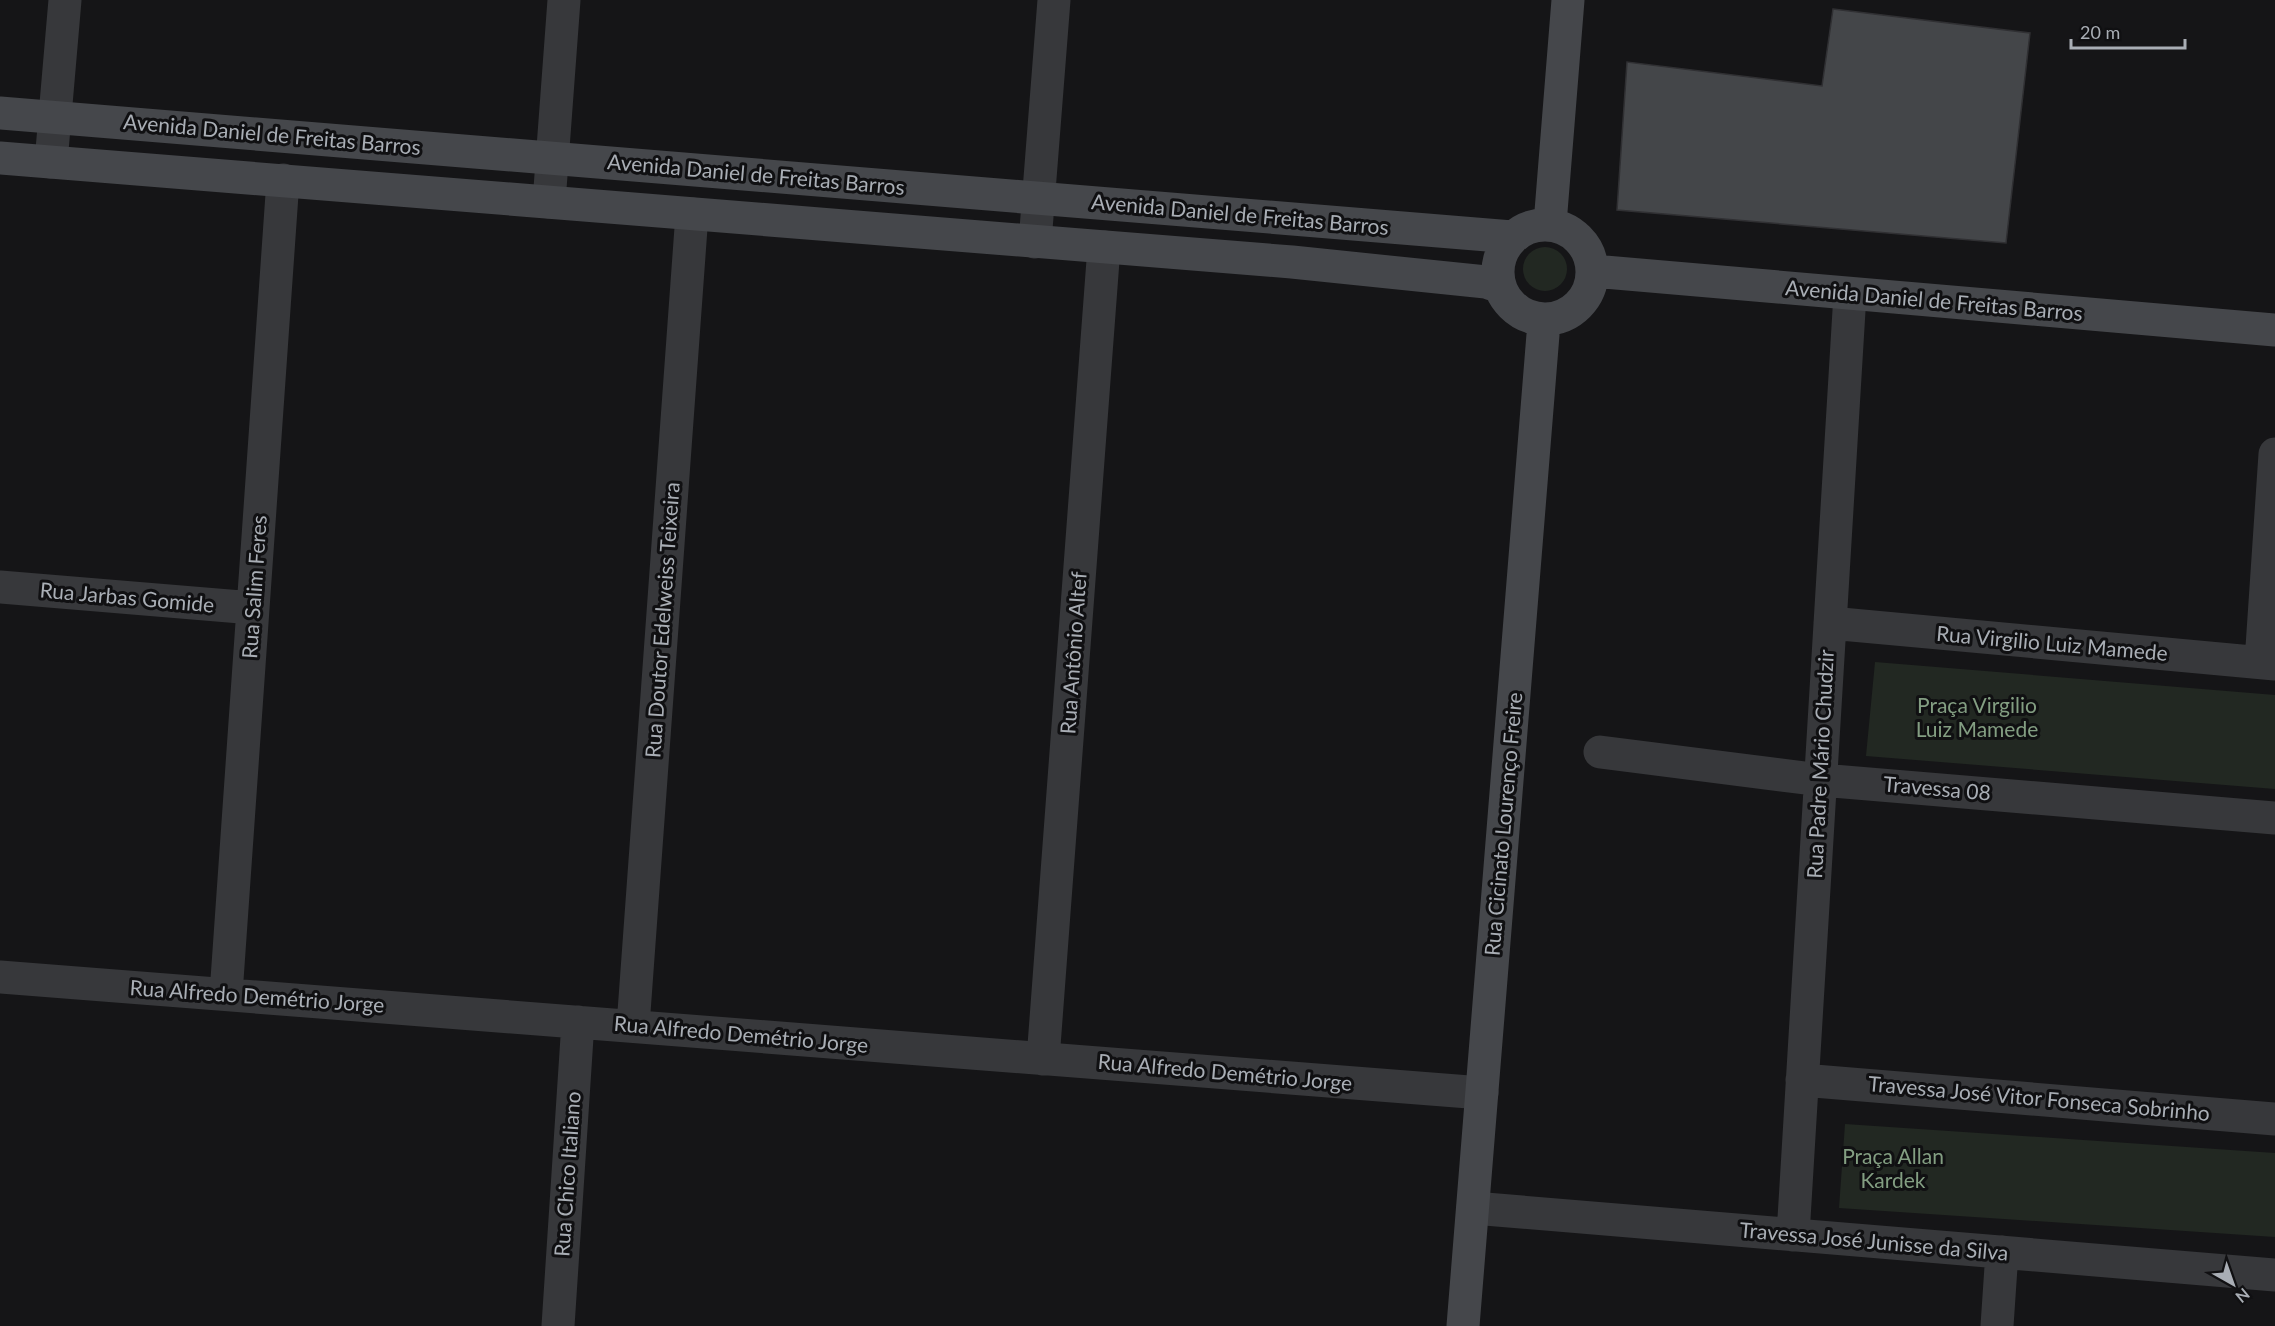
<svg xmlns="http://www.w3.org/2000/svg" width="2275" height="1326" viewBox="0 0 2275 1326" font-family="Lato,sans-serif">
<style>
.green{fill:#222822}
.building{fill:#444649;stroke:#303033;stroke-width:1.5}
.lines{fill:none;stroke-linecap:round;stroke-linejoin:round}
.street{stroke:#37383b;stroke-width:33}
.secondary{stroke:#45474b;stroke-width:33}
.labels{text-anchor:middle;stroke-width:6;stroke-linejoin:round;paint-order:stroke}
.street-label{font-size:21px;fill:#a9aeb5;stroke:#101012}
.park-label{font-size:21px;fill:#839e82;stroke:#101012}
</style>
<rect width="100%" height="100%" fill="#151517"/>
<path class="green" d="M1523 269a22 22 0 1 1 44 0a22 22 0 1 1-44 0Z
M 1875,662 L 2275,695 L 2275,789 L 1866,756 Z
M 1845,1124 L 2275,1153 L 2275,1237 L 1839,1208 Z"/>
<path class="building" d="M 1833,9 L 2030,33 L 2006,243 L 1617,210 L 1627,62 L 1822,86 Z"/>
<g class="lines">
<path class="street" d="M 51,162 L 65,0
M 549,202 L 564,0
M 1035,242 L 1054,0
M 0,587 L 253,608
M 1830,623 L 2275,664
M 2261,662 L 2275,454
M 1600,752 L 1821,780 L 2275,818
M 0,977 L 1482,1093
M 226,994 L 283,180
M 633,1026 L 692,214
M 1043,1059 L 1104,247
M 1802,1080 L 2275,1119
M 1473,1208 L 2275,1275
M 1793,1235 L 1850,294
M 558,1326 L 578,1022
M 1997,1326 L 2002,1252"/>
<path class="secondary" d="M 0,113 L 1512,237
M 0,158 L 1292,262 L 1486,282 L 1498,286
M 1550,224 L 1568,0
M1498 272a47 47 0 1 1 94 0a47 47 0 1 1-94 0Z
M 1593,271 L 2275,330
M 1463,1326 L 1544,322"/>
</g>
<g class="labels">
<g class="street-label">
<text transform="translate(272 135) rotate(5)" y="7">Avenida Daniel de Freitas Barros</text>
<text transform="translate(756 175) rotate(5)" y="7">Avenida Daniel de Freitas Barros</text>
<text transform="translate(1240 215) rotate(5)" y="7">Avenida Daniel de Freitas Barros</text>
<text transform="translate(1934 301) rotate(5)" y="7">Avenida Daniel de Freitas Barros</text>
<text transform="translate(255 587) rotate(-86)" y="7">Rua Salim Feres</text>
<text transform="translate(127 598) rotate(5)" y="7">Rua Jarbas Gomide</text>
<text transform="translate(663 620) rotate(-86)" y="7">Rua Doutor Edelweiss Teixeira</text>
<text transform="translate(2052 644) rotate(5)" y="7">Rua Virgilio Luiz Mamede</text>
<text transform="translate(1074 653) rotate(-86)" y="7">Rua Antônio Altef</text>
<text transform="translate(1821 764) rotate(-87)" y="7">Rua Padre Mário Chudzir</text>
<text transform="translate(1937 789) rotate(5)" y="7">Travessa 08</text>
<text transform="translate(1504 824) rotate(-85)" y="7">Rua Cicinato Lourenço Freire</text>
<text transform="translate(257 997) rotate(4)" y="7">Rua Alfredo Demétrio Jorge</text>
<text transform="translate(741 1035) rotate(5)" y="7">Rua Alfredo Demétrio Jorge</text>
<text transform="translate(1225 1073) rotate(5)" y="7">Rua Alfredo Demétrio Jorge</text>
<text transform="translate(2039 1099) rotate(5)" y="7">Travessa José Vitor Fonseca Sobrinho</text>
<text transform="translate(568 1174) rotate(-86)" y="7">Rua Chico Italiano</text>
<text transform="translate(1874 1242) rotate(5)" y="7">Travessa José Junisse da Silva</text>
</g>
<g class="park-label">
<text x="1977" y="713">Praça Virgilio<tspan x="1977" dy="24">Luiz Mamede</tspan></text>
<text x="1893" y="1164">Praça Allan<tspan x="1893" dy="24">Kardek</tspan></text>
</g>
</g>
<g transform="translate(2233 1284) rotate(140)" stroke="#101012" stroke-width="4.5" paint-order="stroke">
<path d="M0-4.5L10 22L0 15L-10 22Z" fill="#a9aeb5"/>
<text y="-9" font-size="16" font-weight="bold" text-anchor="middle" fill="#a9aeb5">N</text>
</g>
<path d="M2071 39v9h114v-9" fill="none" stroke="#a9aeb5" stroke-width="3"/>
<text x="2080" y="39" font-size="18" fill="#a9aeb5" stroke="#101012" stroke-width="4.5" paint-order="stroke">20 m</text>
</svg>
